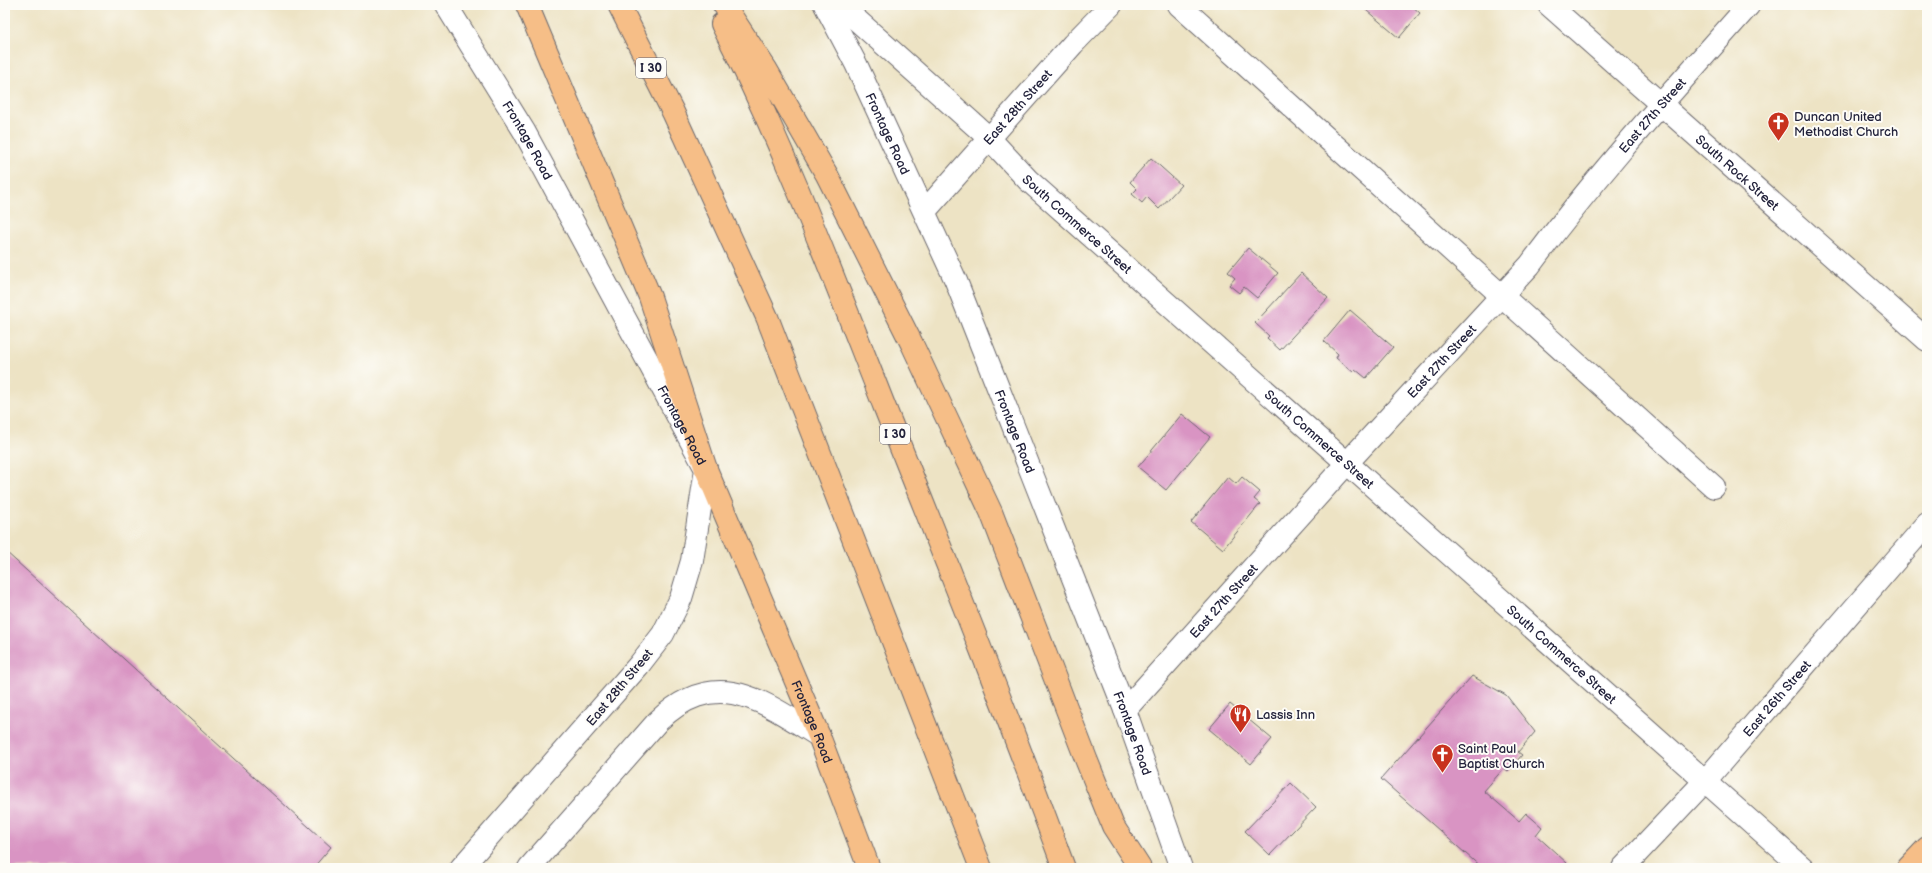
<svg xmlns="http://www.w3.org/2000/svg" width="1932" height="873" viewBox="0 0 1932 873" font-family="'Balsamiq Sans',sans-serif">
<style>
.building{fill:#d994c3}
.lines{fill:none;stroke-linecap:round;stroke-linejoin:round}
.minor-casing{stroke:#69666b;stroke-width:24}
.major-casing{stroke:#69666b;stroke-width:24}
.highway-casing{stroke:#69666b;stroke-width:24}
.minor{stroke:#fff;stroke-width:22}
.major{stroke:#f6be87;stroke-width:22}
.highway{stroke:#f6be87;stroke-width:22}
.labels{text-anchor:middle;stroke-width:4;stroke-linejoin:round;paint-order:stroke}
.shield{fill:#fdfcf7;stroke:#646373;stroke-width:1}
.shield-label{font-size:12px;font-weight:bold;fill:#22223b}
.street-label{font-size:13px;fill:#22223b;stroke:#fdfcf7}
.poi-label{font-size:13px;fill:#22223b;stroke:#fdfcf7;text-anchor:start}
</style>
<rect width="100%" height="100%" fill="#fdfcf7"/>
<filter id="ink" filterUnits="userSpaceOnUse"><feTurbulence type="fractalNoise" baseFrequency=".025" numOctaves="2"/><feDisplacementMap in="SourceGraphic" scale="8" xChannelSelector="R" yChannelSelector="G"/><feConvolveMatrix kernelMatrix="1 2 1 2 8 2 1 2 1" color-interpolation-filters="sRGB"/></filter>
<filter id="wash" filterUnits="userSpaceOnUse"><feTurbulence type="fractalNoise" baseFrequency=".012" numOctaves="4" result="noise"/><feDisplacementMap in="SourceGraphic" scale="16" xChannelSelector="R" yChannelSelector="G"/><feGaussianBlur stdDeviation="0.9" result="paint"/><feColorMatrix in="noise" values="0 0 0 0 0 0 0 0 0 0 0 0 0 0 0 0 0 1.4 0 .05"/><feComposite in="paint" operator="in"/></filter>
<g filter="url(#wash)">
<rect width="100%" height="100%" fill="#ede3c4"/>
<g id="blocks">
<path class="building" d="M 1360,5 L 1411,5 L 1420,13 L 1399,38 Z
M 1151,158 L 1181,185 L 1159,209 L 1147,197 L 1142,203 L 1132,194 L 1137,189 L 1130,182 Z
M 1248,248 L 1278,273 L 1257,298 L 1244,287 L 1239,293 L 1229,285 L 1235,278 L 1228,272 Z
M 1301,273 L 1328,298 L 1280,350 L 1267,338 L 1269,336 L 1255,323 Z
M 1350,310 L 1393,347 L 1366,378 L 1355,369 L 1353,372 L 1336,358 L 1338,354 L 1324,341 Z
M 1182,414 L 1210,437 L 1166,490 L 1138,467 Z
M 1228,477 L 1236,484 L 1242,477 L 1260,492 L 1254,499 L 1260,504 L 1223,549 L 1191,522 Z
M 5,551 L 331,847 L 313,868 L 5,868 Z
M 1472,676 L 1506,695 L 1535,732 L 1518,752 L 1522,755 L 1508,771 L 1504,768 L 1484,791 L 1519,821 L 1526,813 L 1542,827 L 1536,835 L 1567,863 L 1563,868 L 1482,868 L 1381,779 Z
M 1230,704 L 1272,739 L 1251,764 L 1209,729 Z
M 1291,783 L 1316,807 L 1270,855 L 1245,831 Z"/>
</g>
</g>
<g filter="url(#ink)">
<use href="#blocks" fill-opacity="0" stroke="#69666b" stroke-width="1"/>
<g class="lines">
<defs>
<g id="minor">
<path id="s1" d="M 446,5 L 524,131 L 706,469 L 692,561 L 681,598 L 663,634 L 639,665 L 461,868"/>
<path id="s2" d="M 825,5 L 856,64 L 956,281 L 1125,710 L 1181,868"/>
<path id="s3" d="M 840,5 L 989,138 L 1028,180 L 1803,868"/>
<path d="M 1179,5 L 1714,487"/>
<path id="s4" d="M 1549,5 L 1927,340"/>
<path id="s5" d="M 925,211 L 1073,44 L 1111,5"/>
<path id="s6" d="M 1125,710 L 1348,462 L 1530,265 C 1597,174 1674,90 1749,5"/>
<path d="M 529,868 L 658,721 C 717,665 762,701 819,736"/>
<path id="s7" d="M 1623,868 L 1705,781 L 1927,524"/>
</g>
<g id="major">
<path id="s8" d="M 706,469 L 819,736 L 869,868"/>
<path d="M 1908,868 L 1927,848"/>
</g>
<path id="highway" d="M 527,5 L 650,297 L 706,469
M 619,5 L 673,112 L 767,317 L 981,868
M 724,5 L 766,69 L 827,175 L 912,344 L 991,512 L 1086,759 L 1113,826 L 1140,868
M 722,24 C 785,148 834,279 885,408 C 946,561 1007,713 1064,868"/>
</defs>
<use href="#minor" class="minor-casing"/>
<use href="#major" class="major-casing"/>
<use href="#highway" class="highway-casing"/>
<use href="#minor" class="minor"/>
<use href="#major" class="major"/>
<use href="#highway" class="highway"/>
</g>
</g>
<defs>
<symbol id="church-pin" viewBox="-11 -11 22 30"><path d="M0 17L-7.5 6A9.5 9.5 0 1 1 7.5 6Z" fill="#c8321e" stroke="#fdfcf7"/><path d="M-1.2-6h2.4v3.5h3.3v2.4h-3.3V6h-2.4V-.1h-3.3v-2.4h3.3Z" fill="#fff"/></symbol>
<symbol id="restaurant-pin" viewBox="-11 -11 22 30"><path d="M0 17L-7.5 6A9.5 9.5 0 1 1 7.5 6Z" fill="#c8321e" stroke="#fdfcf7"/><path d="M-5-6h1v4h1v-4h1v4h1v-4h1v5L-1.5 .5V6h-2V.5L-5-1ZM5-6V6H3V1.5H1.5Q1.5-4 5-6Z" fill="#fff"/></symbol>
</defs>
<g fill-rule="evenodd">
<use href="#church-pin" x="1766" y="110" width="25" height="34"/>
<use href="#restaurant-pin" x="1228" y="702" width="25" height="34"/>
<use href="#church-pin" x="1430" y="742" width="25" height="34"/>
</g>
<g class="labels">
<g class="shield">
<rect x="636" y="58" width="30" height="20" rx="3"/>
<rect x="880" y="424" width="30" height="20" rx="3"/>
</g>
<g class="shield-label">
<text x="651" y="72">I 30</text>
<text x="895" y="438">I 30</text>
</g>
<g class="street-label">
<text dy="5" stroke="none"><textPath href="#s5" startOffset="139">East 28th Street</textPath></text>
<text dy="5" stroke="none"><textPath href="#s6" startOffset="795">East 27th Street</textPath></text>
<text dy="5" stroke="none"><textPath href="#s2" startOffset="143">Frontage Road</textPath></text>
<text dy="5" stroke="none"><textPath href="#s1" startOffset="158">Frontage Road</textPath></text>
<text dy="5" stroke="none"><textPath href="#s4" startOffset="252">South Rock Street</textPath></text>
<text dy="5" stroke="none"><textPath href="#s3" startOffset="323">South Commerce Street</textPath></text>
<text dy="5" stroke="none"><textPath href="#s6" startOffset="471">East 27th Street</textPath></text>
<text dy="5" stroke="none"><textPath href="#s1" startOffset="482">Frontage Road</textPath></text>
<text dy="5" stroke="none"><textPath href="#s2" startOffset="467">Frontage Road</textPath></text>
<text dy="5" stroke="none"><textPath href="#s3" startOffset="647">South Commerce Street</textPath></text>
<text dy="5" stroke="none"><textPath href="#s6" startOffset="147">East 27th Street</textPath></text>
<text dy="5" stroke="none"><textPath href="#s3" startOffset="971">South Commerce Street</textPath></text>
<text transform="translate(619 687) rotate(-50)" y="5">East 28th Street</text>
<text dy="5" stroke="none"><textPath href="#s7" startOffset="229">East 26th Street</textPath></text>
<text dy="5" stroke="none"><textPath href="#s8" startOffset="274">Frontage Road</textPath></text>
<text dy="5" stroke="none"><textPath href="#s2" startOffset="791">Frontage Road</textPath></text>
</g>
<g class="poi-label">
<text x="1794" y="121">Duncan United<tspan x="1794" dy="15">Methodist Church</tspan></text>
<text x="1256" y="719">Lassis Inn</text>
<text x="1458" y="753">Saint Paul<tspan x="1458" dy="15">Baptist Church</tspan></text>
</g>
</g>
<rect width="1932" height="873" fill="none" stroke="#fdfcf7" stroke-width="20"/>
</svg>
